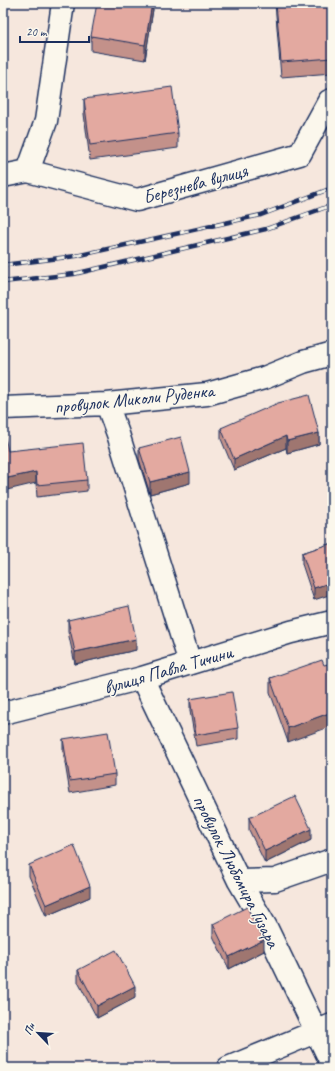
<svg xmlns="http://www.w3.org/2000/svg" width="335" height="1071" viewBox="0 0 335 1071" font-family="Caveat,sans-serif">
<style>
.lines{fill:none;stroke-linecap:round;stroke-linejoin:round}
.minor-casing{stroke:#1b2f5e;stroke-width:25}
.minor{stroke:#fbf7ec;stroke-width:22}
.rail-casing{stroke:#1b2f5e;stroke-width:4.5}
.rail{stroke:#fbf7ec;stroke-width:3;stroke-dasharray:9;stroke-linecap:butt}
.wall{fill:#c3918a;stroke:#1b2f5e}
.shaded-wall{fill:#9f7670;stroke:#1b2f5e}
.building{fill:#e3a9a0;stroke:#1b2f5e}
.labels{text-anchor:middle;stroke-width:3;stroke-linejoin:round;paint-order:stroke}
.street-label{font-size:19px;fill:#1b2f5e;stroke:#fbf7ec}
</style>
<rect width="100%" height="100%" fill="#f6e7dd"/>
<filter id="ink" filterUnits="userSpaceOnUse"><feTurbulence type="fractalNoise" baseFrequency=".025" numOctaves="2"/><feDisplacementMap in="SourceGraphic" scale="8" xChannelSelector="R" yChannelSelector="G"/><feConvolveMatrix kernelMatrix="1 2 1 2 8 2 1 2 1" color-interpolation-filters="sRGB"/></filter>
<g filter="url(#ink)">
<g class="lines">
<defs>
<path id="minor" d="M 28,171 L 46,121 L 63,3
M 3,176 L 28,171 L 137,200 L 300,154 L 329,101 L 332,100
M 107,404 L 118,434 L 190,663
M 3,408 L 107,404 L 207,394 L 264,378 L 303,362 L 332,354
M 142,678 L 239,881 L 266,927 L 332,1064
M 3,713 L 142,678 L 291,632 L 332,622
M 239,881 L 275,880 L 332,860
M 228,1068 L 332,1025"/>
</defs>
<use href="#minor" class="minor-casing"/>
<use href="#minor" class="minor"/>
<defs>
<path id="rail" d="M 3,265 L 76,256 L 261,215 L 332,188
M 3,282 L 74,274 L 266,229 L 332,205"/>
</defs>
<use href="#rail" class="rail-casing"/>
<use href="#rail" class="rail"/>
</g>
<path class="wall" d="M 154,3 L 145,60 L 91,51 L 91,36 Z
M 275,3 L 329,3 L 332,41 L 332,73 L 281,77 Z
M 84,99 L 178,133 L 178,148 L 90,160 L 84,114 Z
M 221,428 L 319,433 L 319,444 L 287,453 L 286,448 L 234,470 L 221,439 Z
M 139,448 L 190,483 L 150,494 L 139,459 Z
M 8,451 L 87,480 L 87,491 L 37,497 L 36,483 Z
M 332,543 L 314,600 L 302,564 L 302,553 Z
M 68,620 L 136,650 L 75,664 L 68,632 Z
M 324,665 L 288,742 L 270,692 L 270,678 Z
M 190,699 L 238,728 L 238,739 L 196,746 L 190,711 Z
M 63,739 L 115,774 L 115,785 L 70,793 L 63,751 Z
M 249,818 L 311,840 L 265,863 L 249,830 Z
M 29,865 L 90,897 L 46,916 L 29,876 Z
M 332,868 L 332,892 L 329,880 L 329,869 Z
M 213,924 L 264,951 L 229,969 L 213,936 Z
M 78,970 L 135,998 L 97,1018 L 78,982 Z"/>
<path class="shaded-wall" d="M 152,3 L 154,3 L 145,60 L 145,45 Z
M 319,433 L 319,444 L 287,453 L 287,441 Z
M 286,436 L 286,448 L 234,470 L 234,459 Z
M 36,472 L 36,483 L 3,491 L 3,479 Z
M 190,472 L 190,483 L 150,494 L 150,482 Z
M 332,582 L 332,594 L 314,600 L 314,588 Z
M 136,639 L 136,650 L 75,664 L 75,652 Z
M 332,712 L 332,726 L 288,742 L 288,728 Z
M 311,829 L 311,840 L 265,863 L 265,851 Z
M 90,886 L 90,897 L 46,916 L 46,905 Z
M 264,940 L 264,951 L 229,969 L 229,957 Z
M 135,986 L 135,998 L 97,1018 L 97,1006 Z"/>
<path class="building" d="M 97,3 L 152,3 L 145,45 L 91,36 Z
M 276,3 L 329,3 L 332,41 L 332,58 L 281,62 Z
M 172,87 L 178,133 L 90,145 L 84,99 Z
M 309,395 L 319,433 L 287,441 L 286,436 L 234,459 L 221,428 L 278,403 Z
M 3,437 L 5,437 L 8,451 L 83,443 L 87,480 L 37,485 L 36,472 L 3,479 Z
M 181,437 L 190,472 L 150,482 L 139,448 Z
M 332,543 L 332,582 L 314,588 L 302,553 Z
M 129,606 L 136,639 L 75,652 L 68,620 Z
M 322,660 L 324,665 L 332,663 L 332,712 L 288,728 L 270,678 Z
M 232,692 L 238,728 L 196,735 L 190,699 Z
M 108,732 L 115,774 L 70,781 L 63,739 Z
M 295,796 L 311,829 L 265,851 L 249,818 Z
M 74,845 L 90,886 L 46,905 L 29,865 Z
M 332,868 L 332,881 L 329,869 Z
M 247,907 L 264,940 L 229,957 L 213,924 Z
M 116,950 L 135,986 L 97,1006 L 78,970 Z"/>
</g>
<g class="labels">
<g class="street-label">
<text transform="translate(195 183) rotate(-15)" y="7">Березнева вулиця</text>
<text transform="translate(134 398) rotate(-6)" y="7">провулок Миколи Руденка</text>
<text transform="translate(168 669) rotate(-16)" y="7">вулиця Павла Тичини</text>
<text transform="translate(237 871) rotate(63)" y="7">провулок Любомира Гузара</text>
</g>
</g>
<rect width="335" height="1071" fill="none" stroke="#fbf7ec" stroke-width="16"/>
<rect x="8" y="8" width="319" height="1055" fill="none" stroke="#1b2f5e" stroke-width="1.5" filter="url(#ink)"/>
<g transform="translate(38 1033) rotate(295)" stroke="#fbf7ec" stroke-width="3" paint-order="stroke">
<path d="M0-3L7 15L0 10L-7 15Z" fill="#1b2f5e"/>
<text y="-6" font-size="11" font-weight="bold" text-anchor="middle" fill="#1b2f5e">Пн</text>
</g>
<path d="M20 36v6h69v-6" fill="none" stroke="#1b2f5e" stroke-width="2"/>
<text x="26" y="36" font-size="12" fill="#1b2f5e" stroke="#fbf7ec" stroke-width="3" paint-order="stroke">20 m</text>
</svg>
